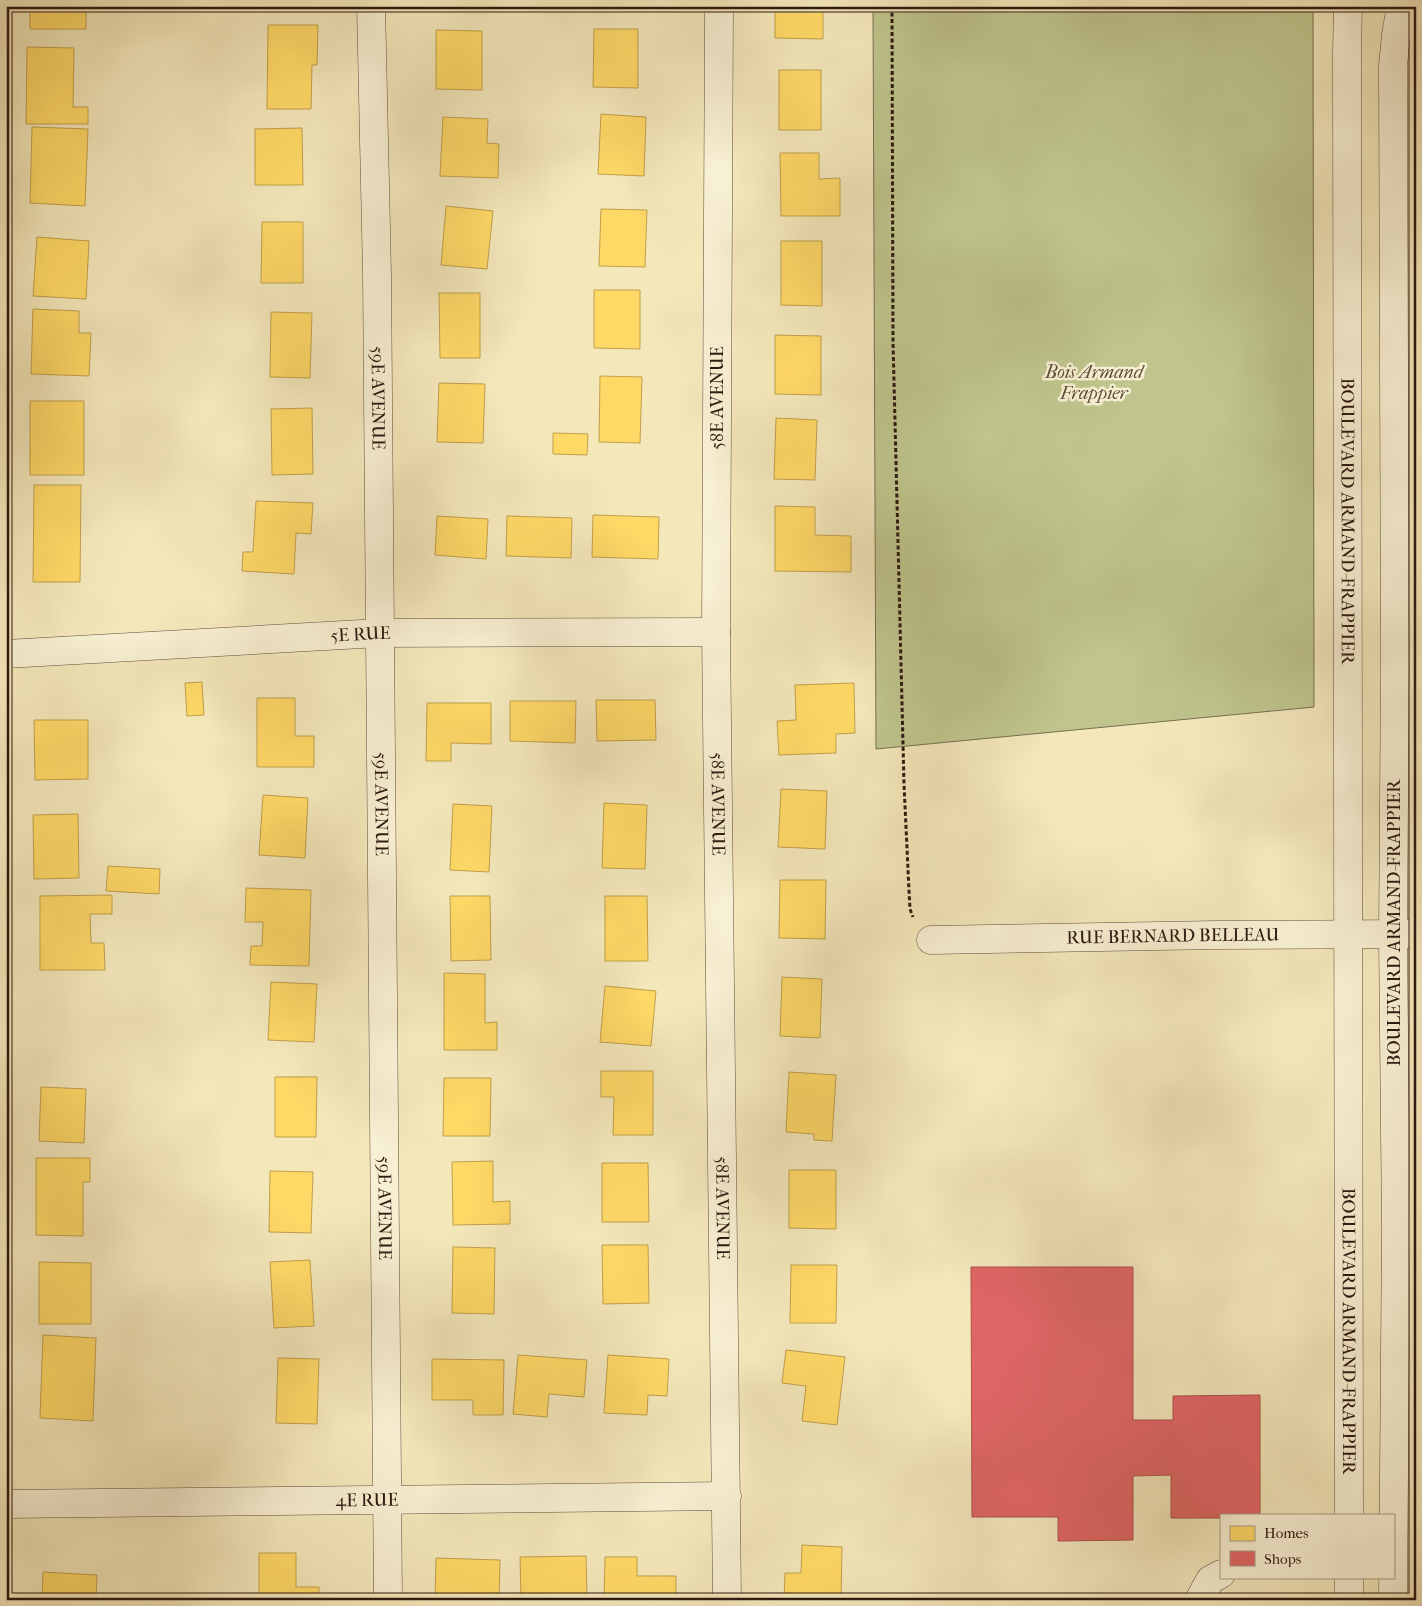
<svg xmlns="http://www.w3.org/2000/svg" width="1422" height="1606" font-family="'IM FELL French Canon',serif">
  <rect width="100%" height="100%" fill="#f4e8bb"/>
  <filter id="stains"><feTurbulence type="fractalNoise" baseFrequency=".004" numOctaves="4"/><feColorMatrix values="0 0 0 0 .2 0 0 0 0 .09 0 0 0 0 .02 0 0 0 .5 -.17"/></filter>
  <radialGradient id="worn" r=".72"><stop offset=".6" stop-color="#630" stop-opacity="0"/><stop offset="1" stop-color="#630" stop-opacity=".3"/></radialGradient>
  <path fill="#bfc58d" stroke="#766f4f" d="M873,6H1313L1314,707L876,749Z"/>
  <path fill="#ffd966" stroke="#c09f4c" d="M30,6H86V29H30Z
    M775,6H823V39L775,38Z
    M268,25H318L317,65H312L311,109H267Z
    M594,29H638V88L593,87Z
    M436,30L482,31V90L436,89Z
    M27,47L74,48L73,107H88V124H26Z
    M779,70H821V130H779Z
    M601,114L646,117L644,176L598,174Z
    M443,117L488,119L487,143L499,144L498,178L440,176Z
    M32,127L88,129L85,206L30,203Z
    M302,128L303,185H255V129Z
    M780,153H819V179L840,178V216H781Z
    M446,206L493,211L487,269L441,265Z
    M601,209L647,210L645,267L599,266Z
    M262,222H303V283H261Z
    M37,237L89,241L86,299L33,296Z
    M781,241H822V306L781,305Z
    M594,290H640V349L594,348Z
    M439,293H480V358H440Z
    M33,309L79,311V333H91L89,376L31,374Z
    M271,312L312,313L310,378L270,377Z
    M775,335L821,336V395L775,394Z
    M600,376L642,377L640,443L599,442Z
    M439,383L485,384L483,443L437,442Z
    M30,401H84V475H30Z
    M312,408L313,474L272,475L271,409Z
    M776,418L817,420L815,480L774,479Z
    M553,433L588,434L587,455L553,454Z
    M34,485H81L80,582H33Z
    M256,501L313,503L311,534L296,533L294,574L242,571L243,552H253Z
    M775,506L815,507V535L851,536V572L775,571Z
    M593,515L659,517L658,559L592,557Z
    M437,516L488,519L486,559L435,555Z
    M507,516L572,518L571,558L506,556Z
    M202,682L204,715L187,716L185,683Z
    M854,683L855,733L836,734V753L779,755L777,721L796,720L795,685Z
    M257,698H295V736H314V767H257Z
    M596,700H655L656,740L597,741Z
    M510,701H576L575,743L510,741Z
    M427,703H491V744L451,743V761H426Z
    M34,720H88V779L35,780Z
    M781,789L827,791L825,849L778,847Z
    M263,795L308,798L305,858L259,855Z
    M604,803L647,805L645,869L602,868Z
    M453,804L492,806L489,872L450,870Z
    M78,814L79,878L34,879L33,815Z
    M108,866L160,869L159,894L106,891Z
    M780,880H826L825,939L779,938Z
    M246,888L311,890L309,966L250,965L251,946H262L263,922H245Z
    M112,895V914H90L91,943H104L105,970H40V896Z
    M450,896H490L491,960L451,961Z
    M605,896H647L648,961H605Z
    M444,973L485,974V1023L497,1022V1050H444Z
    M782,977L822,979L820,1038L780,1036Z
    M271,982L317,984L314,1042L268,1040Z
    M605,986L656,991L651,1046L600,1042Z
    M601,1071H653V1135H613L614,1097H601Z
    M789,1072L836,1075L832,1141L814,1140V1134L786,1132Z
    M275,1077H317L316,1137H275Z
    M444,1078H491L490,1136H443Z
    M41,1087L86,1089L84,1143L39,1141Z
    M36,1158H90V1182H83V1236L36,1235Z
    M493,1161V1202L510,1201V1224L453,1225L452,1162Z
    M602,1163H648L649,1222H602Z
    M789,1170H836V1229L789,1228Z
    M270,1171L313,1172L311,1233L269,1232Z
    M602,1245H648L649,1303L603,1304Z
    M453,1247L495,1248L494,1314L452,1313Z
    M310,1260L314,1326L274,1328L270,1262Z
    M39,1262L91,1263V1324H39Z
    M791,1265H837L836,1323H790Z
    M43,1335L96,1338L93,1421L40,1418Z
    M786,1350L845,1357L837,1425L802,1421L806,1386L782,1383Z
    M518,1355L587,1360L584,1397L549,1394L547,1417L513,1414Z
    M608,1355L669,1359L667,1396L648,1395L647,1415L604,1413Z
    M278,1358L319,1359L317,1424L276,1423Z
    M432,1359L504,1360L503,1415H473V1400H432Z
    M802,1545L842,1547L841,1600H784L785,1573H801Z
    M259,1553H296V1587H319V1600H259Z
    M586,1556L587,1598L521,1599L520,1557Z
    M605,1557H637V1576H676V1600H604Z
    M436,1558L500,1560L499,1599L463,1598V1600H435Z
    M43,1572L97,1575L96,1600H42Z"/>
  <path fill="#e06666" stroke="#ab4f4c" d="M971,1267H1133V1420H1173V1396L1260,1395V1515H1221V1518H1171V1475L1133,1476V1540L1058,1541V1517H972Z"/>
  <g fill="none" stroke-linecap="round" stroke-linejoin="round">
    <defs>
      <g id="minor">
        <path id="s1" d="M371,6L377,273L388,1600"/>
        <path id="s2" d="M719,6L716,632L727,1600"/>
        <path id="s3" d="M1348,6L1347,53L1349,1515"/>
        <path id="s4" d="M6,654L379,633L716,632"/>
        <path id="s5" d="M931,940L1216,935L1416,934"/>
        <path id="s6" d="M6,1504L727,1496"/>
        <path d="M1199,1600L1210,1580L1221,1574"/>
        <path d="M1349,1600V1577"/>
        <path d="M1393,1600L1396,1228L1393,935L1395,667L1393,66L1396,35L1401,6"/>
      </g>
    </defs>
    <use href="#minor" stroke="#604d3c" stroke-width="29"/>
    <path stroke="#2e1911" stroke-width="3" stroke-dasharray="4 2.5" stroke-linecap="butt" d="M892,6L893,341L904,784L909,891L910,909L913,917"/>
    <use href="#minor" stroke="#f8f0d3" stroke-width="28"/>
  </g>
  <g text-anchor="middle" stroke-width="5" stroke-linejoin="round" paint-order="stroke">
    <g font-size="18" font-style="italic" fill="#5a4d36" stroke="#f8f0d3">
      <text x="1094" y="378">Bois Armand<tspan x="1094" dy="21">Frappier</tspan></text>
    </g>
    <g font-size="18" fill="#2e1911" stroke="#f8f0d3">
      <text dy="6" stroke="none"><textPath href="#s1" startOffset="392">59E AVENUE</textPath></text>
      <text transform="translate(717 398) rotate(-90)" y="6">58E AVENUE</text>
      <text dy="6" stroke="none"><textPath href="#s3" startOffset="515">BOULEVARD ARMAND-FRAPPIER</textPath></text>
      <text dy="6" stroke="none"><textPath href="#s4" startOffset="355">5E RUE</textPath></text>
      <text dy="6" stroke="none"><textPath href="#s1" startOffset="798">59E AVENUE</textPath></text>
      <text dy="6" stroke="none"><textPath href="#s2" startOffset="798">58E AVENUE</textPath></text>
      <text transform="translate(1394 923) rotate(-90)" y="6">BOULEVARD ARMAND-FRAPPIER</text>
      <text dy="6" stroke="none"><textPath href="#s5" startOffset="242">RUE BERNARD BELLEAU</textPath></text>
      <text dy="6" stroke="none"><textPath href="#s1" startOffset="1202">59E AVENUE</textPath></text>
      <text dy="6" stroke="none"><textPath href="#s2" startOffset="1202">58E AVENUE</textPath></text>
      <text dy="6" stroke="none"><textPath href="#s3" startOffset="1325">BOULEVARD ARMAND-FRAPPIER</textPath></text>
      <text dy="6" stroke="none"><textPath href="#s6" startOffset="361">4E RUE</textPath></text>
    </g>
  </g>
  <rect width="1422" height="1606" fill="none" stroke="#f4e8bb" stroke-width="25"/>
  <rect x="8" y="8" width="1407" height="1591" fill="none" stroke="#2e1911" stroke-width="2.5"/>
  <rect x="12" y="12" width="1397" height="1581" fill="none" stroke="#2e1911"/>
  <rect x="1220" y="1514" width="175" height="65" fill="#f8f0d3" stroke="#a79a85"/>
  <rect x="1230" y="1526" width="25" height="15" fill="#ffd966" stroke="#a79a85"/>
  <text x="1264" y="1538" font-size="15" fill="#2e1911">Homes</text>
  <rect x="1230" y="1551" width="25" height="15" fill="#e06666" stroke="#a79a85"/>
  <text x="1264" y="1564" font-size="15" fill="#2e1911">Shops</text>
  <rect width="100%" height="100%" filter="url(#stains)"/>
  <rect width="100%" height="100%" fill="url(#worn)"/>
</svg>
